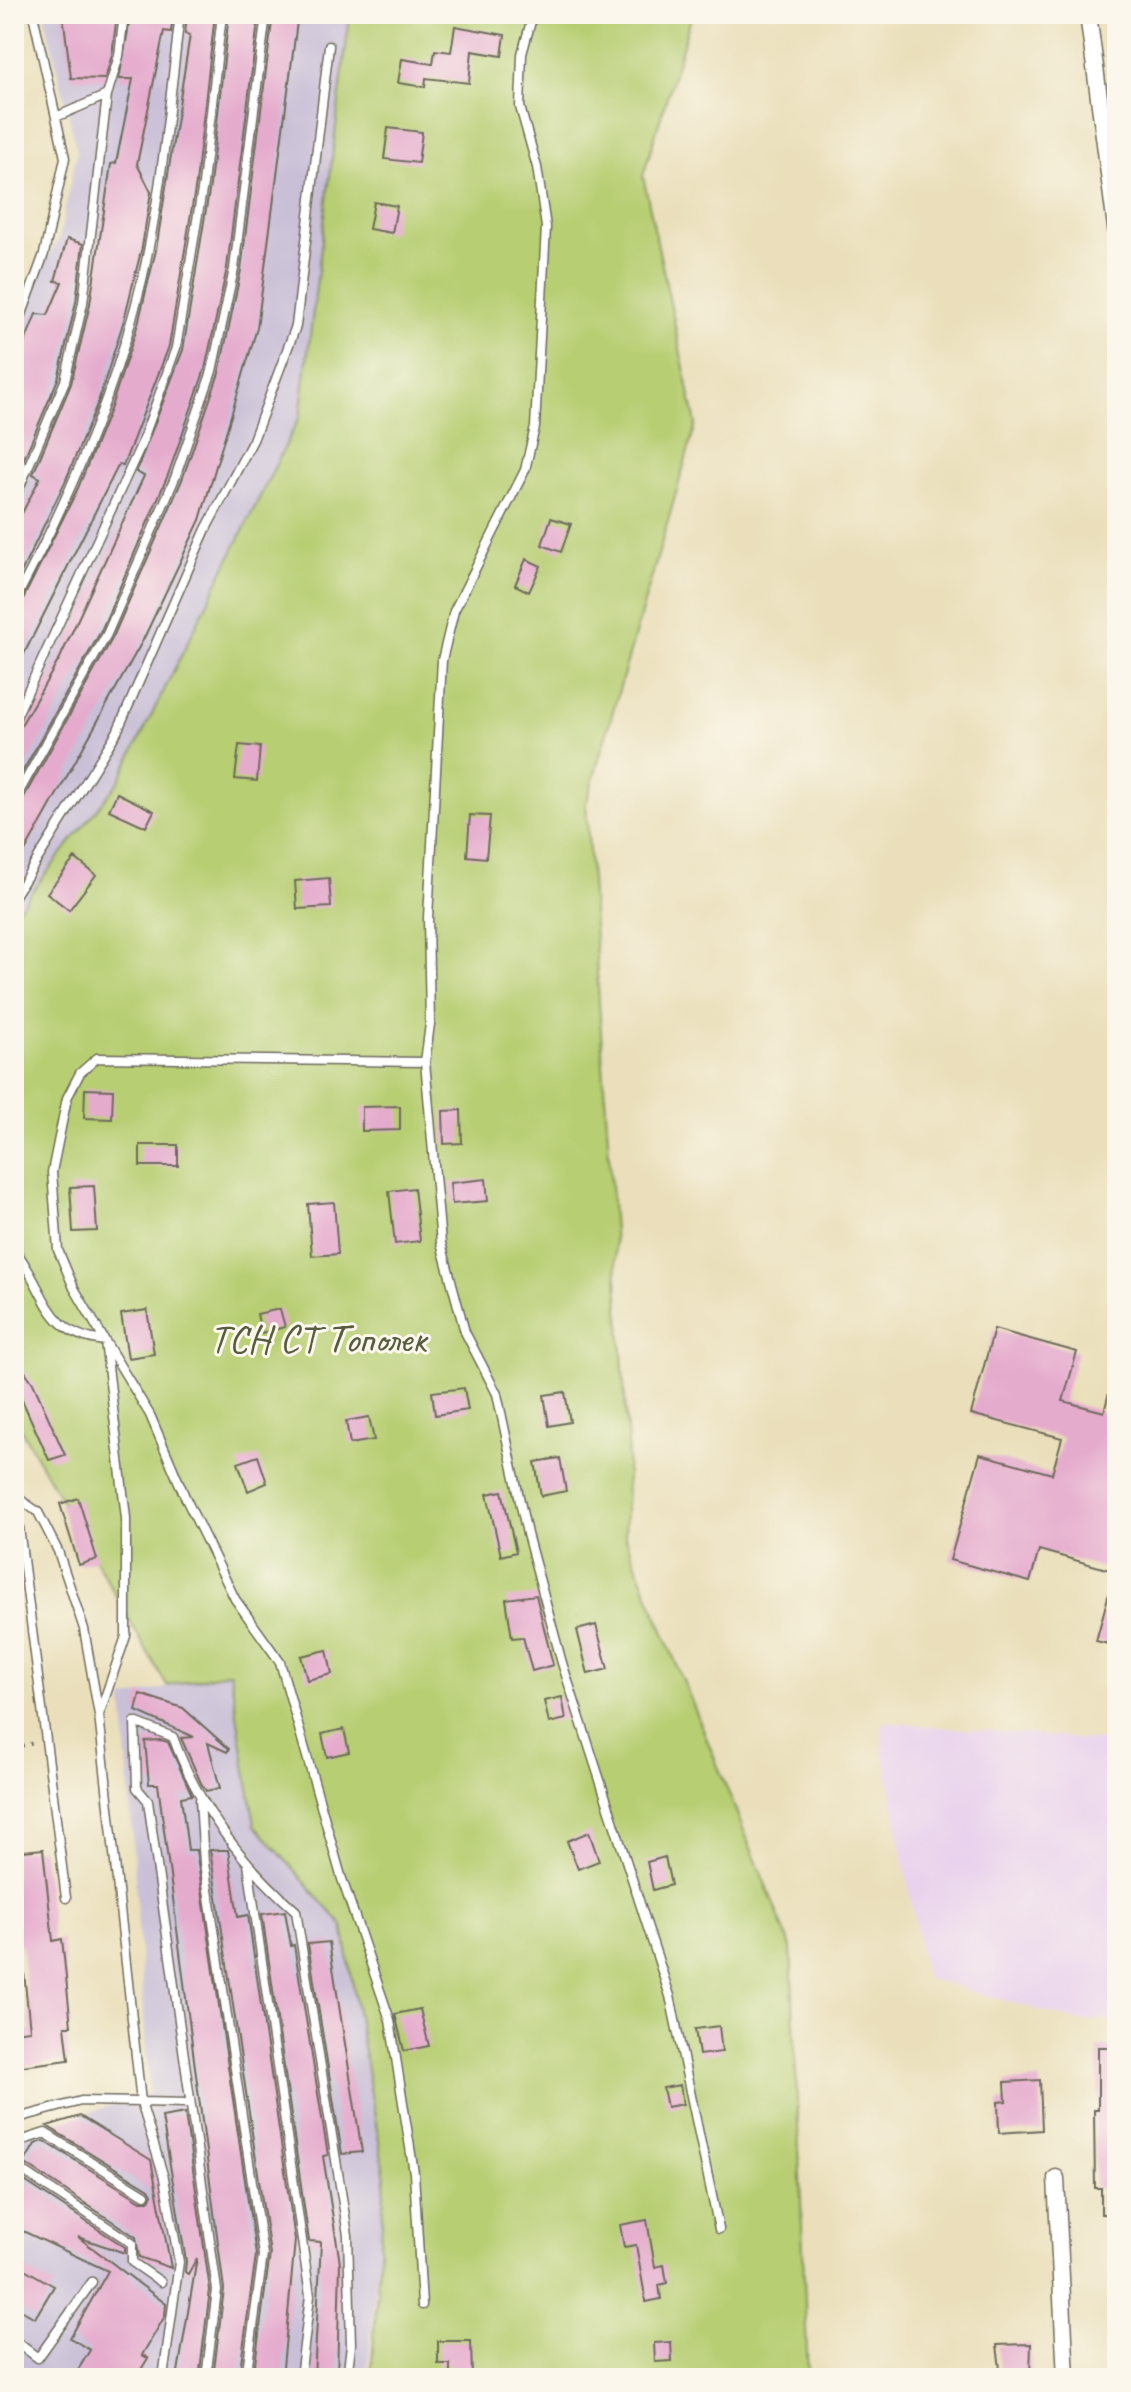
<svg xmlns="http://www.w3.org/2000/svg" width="1131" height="2392" font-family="Caveat,sans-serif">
  <rect width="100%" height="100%" fill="#fbf7ec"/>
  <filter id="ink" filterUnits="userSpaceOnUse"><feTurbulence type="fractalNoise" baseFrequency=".0125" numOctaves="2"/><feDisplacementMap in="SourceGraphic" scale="16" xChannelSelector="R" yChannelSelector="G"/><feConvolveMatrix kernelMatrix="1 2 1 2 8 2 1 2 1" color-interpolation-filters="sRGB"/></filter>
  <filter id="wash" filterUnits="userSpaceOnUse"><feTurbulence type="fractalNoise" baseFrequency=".006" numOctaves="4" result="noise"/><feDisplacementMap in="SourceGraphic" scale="32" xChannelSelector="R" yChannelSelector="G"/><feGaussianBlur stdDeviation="1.8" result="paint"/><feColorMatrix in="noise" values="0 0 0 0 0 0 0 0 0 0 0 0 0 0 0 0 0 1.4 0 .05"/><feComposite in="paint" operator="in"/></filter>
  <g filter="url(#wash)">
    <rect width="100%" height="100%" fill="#eadfba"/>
    <path fill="#e9d2ed" d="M882,1722L1117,1742V2020L1078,2021L925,1978L883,1750Z"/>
    <path fill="#c9bfd7" d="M44,14H350L300,416L119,781L14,914V353L18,304L59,239L77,151Z
      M230,1671L255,1825L343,1926L385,2178L367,2378H14V2137L149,2093L123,1699Z"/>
    <path fill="#b7ce72" stroke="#717c4e" stroke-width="2" d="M350,14H692L643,176L696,424L586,804L628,1445L625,1537L791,1947L808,2378H371L385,2178L343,1926L255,1825L230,1672L167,1686L14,1417V914L119,781L300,416Z"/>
    <g id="blocks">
      <path fill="#e5abcd" d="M63,14H117L112,55L105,79L71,78Z
        M131,14H173L171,32L164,31L137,164L151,192L142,247L124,320L98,402L65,482L14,587V529L40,478L33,474L71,384L90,304L111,164L116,163L133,79H119Z
        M187,14H215L196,183L169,346L123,466L119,464L14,674V609L20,605L78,488L111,407L138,324L156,250L190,35L185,34Z
        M229,14H259L227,268L205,369L168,475L101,631L14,787V737L60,658L144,476L136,472L183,350L210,185Z
        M273,14H298L257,328L200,520L143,640L14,871V808L20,804L113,637L182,480L219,373L241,270Z
        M455,26L505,35L502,56L472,51L469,83L426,78L425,87L398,83L402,59L433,64L435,50L451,52Z
        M388,128L422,132L418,163L384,159Z
        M374,202L397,206L392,233L369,229Z
        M67,239L83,244L76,302L58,379L20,468L14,465V370L36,314L48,315L62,282L55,281Z
        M551,518L571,524L561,552L542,545Z
        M526,559L541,566L529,592L515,585Z
        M239,745L260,747L257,781L235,779Z
        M117,793L154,811L146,827L109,810Z
        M470,815L490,816L486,858L467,856Z
        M75,858L96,875L69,910L47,893Z
        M329,878L331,907L297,909L295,881Z
        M85,1089L113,1090L112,1119L84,1118Z
        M400,1106V1130L362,1131V1107Z
        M461,1110L462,1143L444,1144L443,1111Z
        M140,1145H178V1166H140Z
        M486,1179L488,1201L452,1204L450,1183Z
        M94,1186L97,1231L73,1232L70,1187Z
        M414,1188L420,1241L395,1244L389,1191Z
        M334,1202L338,1254L312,1256L308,1204Z
        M280,1309L285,1327L261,1333L257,1314Z
        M147,1310L154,1354L128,1358L121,1314Z
        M994,1329L1077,1352L1063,1401L1104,1412L1112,1381L1117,1382V1572L1039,1550L1030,1582L950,1560L980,1454L1052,1474L1062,1438L971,1414Z
        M14,1356L33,1383L65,1455L49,1460L14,1382Z
        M464,1388L468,1410L435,1415L432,1392Z
        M565,1392L570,1422L549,1426L544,1395Z
        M369,1417L374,1440L350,1444L346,1421Z
        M258,1456L267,1483L248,1491L238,1463Z
        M560,1458L566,1491L541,1496L535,1462Z
        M502,1491L516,1552L501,1556L487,1494Z
        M78,1498L97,1559L79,1565L60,1504Z
        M1112,1582L1117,1583V1646L1096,1641Z
        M536,1595L553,1665L532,1671L523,1637L512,1638L506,1599Z
        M596,1625L608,1669L588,1674L577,1630Z
        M327,1650L332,1674L307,1680L301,1656Z
        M140,1694L183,1708L229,1749L227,1752L208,1743L220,1788L206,1791L201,1783L181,1738L194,1737L136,1711Z
        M562,1697L566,1719L549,1723L544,1701Z
        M344,1729L349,1752L327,1757L322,1734Z
        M161,1740L168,1742L192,1795L181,1797L188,1850H196L256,2255L239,2378H213L224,2289L158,1784H149L145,1741Z
        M589,1832L599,1861L578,1869L567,1841Z
        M43,1849L53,1941L62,1939L71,2026H65L69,2060L14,2067V2032L30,2030L21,1944L14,1945V1852Z
        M210,1850H228L238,1917L248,1915L295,2240L282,2378H253L270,2254Z
        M665,1857L671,1885L653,1890L647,1862Z
        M285,1911L291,1946L294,1945L328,2155L323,2156L340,2263L337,2378H314L321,2242L309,2241L262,1914Z
        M329,1942L362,2152L342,2154L308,1944Z
        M420,2009L429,2046L404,2051L395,2014Z
        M719,2026L722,2052L699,2055L695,2029Z
        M1098,2047H1117V2214H1101V2188H1095L1094,2110H1098Z
        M1040,2080L1042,2130L999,2133L998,2102L1006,2101L1005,2082Z
        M680,2085L683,2104L667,2107L663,2088Z
        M185,2113L210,2290L199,2378H177L197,2258L188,2274L185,2272L186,2261L162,2117Z
        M80,2116L151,2160L171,2268L139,2257L136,2237L24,2163L35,2144L44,2141L141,2201H149L152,2194L149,2189L47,2126Z
        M17,2176L125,2247V2253L78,2237L166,2304L165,2316L142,2355L148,2358L136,2378H73L90,2350L70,2338L108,2271L14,2227Z
        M647,2220L655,2267L664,2265L667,2283L659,2285L661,2299L646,2302L636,2245L624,2247L620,2225Z
        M14,2263L54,2286L35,2318L14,2306Z
        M438,2341H471L472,2378H450V2364H438Z
        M671,2342L672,2361L655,2362L654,2343Z
        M1031,2344L1030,2377H1001L997,2345Z"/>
    </g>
  </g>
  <g filter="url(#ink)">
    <use href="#blocks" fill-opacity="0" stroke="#6e6a5d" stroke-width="2"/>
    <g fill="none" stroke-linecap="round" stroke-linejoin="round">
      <defs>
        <path id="lane" d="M56,117L107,95
          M14,336L44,254L65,158L33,14
          M14,500L65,381L83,303L107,95L119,56L124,14
          M14,602C69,500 115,393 142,280C161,197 170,99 180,14
          M14,721L141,445L176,348L203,184L222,14
          M14,801L107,634L175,478L212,371L234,269L266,14
          M14,897L117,732L206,529L253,440L296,326L329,46
          M425,1062L441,1243L465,1332L497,1394L527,1534L562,1663L670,1996L719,2229
          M14,1249C47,1290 44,1335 105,1341L150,1415L186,1499L235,1599L280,1662L341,1876L390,2020L414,2173L422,2305
          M14,1490L15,1496L38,1512L58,1551L84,1629L99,1715L141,2102L81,2101L14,2119
          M15,1496L66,1898
          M99,1715L126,1636V1518L105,1341L74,1288L58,1250L52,1172L67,1098L80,1073L97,1058L425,1062L430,1024L428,918L442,660L454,611L525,470L535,427L546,227L537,167L520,107L522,54L533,14
          M200,1800L204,1863L263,2255L246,2378
          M248,1864L310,2296L300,2378
          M14,2143L15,2166L132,2243V2262L161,2282
          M14,2143L45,2133L145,2195
          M14,2340L38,2358L92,2282
          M163,2378L179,2262L164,2178L141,2102L188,2103
          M206,2378L217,2290L148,1801L137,1788L135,1722L173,1737C198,1806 241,1863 296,1911L348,2235L351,2345L347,2378"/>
        <path id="street" d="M1088,14L1117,235
          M1056,2178L1066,2378"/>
      </defs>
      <use href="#lane" stroke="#6e6a5d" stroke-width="11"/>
      <use href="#street" stroke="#6e6a5d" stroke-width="19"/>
      <path stroke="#6e6a5d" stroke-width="4" stroke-dasharray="2 6" stroke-linecap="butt" d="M14,1747L35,1743"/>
      <use href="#lane" stroke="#fff" stroke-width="8"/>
      <use href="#street" stroke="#fff" stroke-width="16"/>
    </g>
  </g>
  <g text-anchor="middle" stroke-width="6" stroke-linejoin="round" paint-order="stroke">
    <g font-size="40" fill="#555c40" stroke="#fbf7ec">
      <text x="318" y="1352">ТСН СТ Тополек</text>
    </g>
  </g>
  <rect width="1131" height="2392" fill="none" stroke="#fbf7ec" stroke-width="48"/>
</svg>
